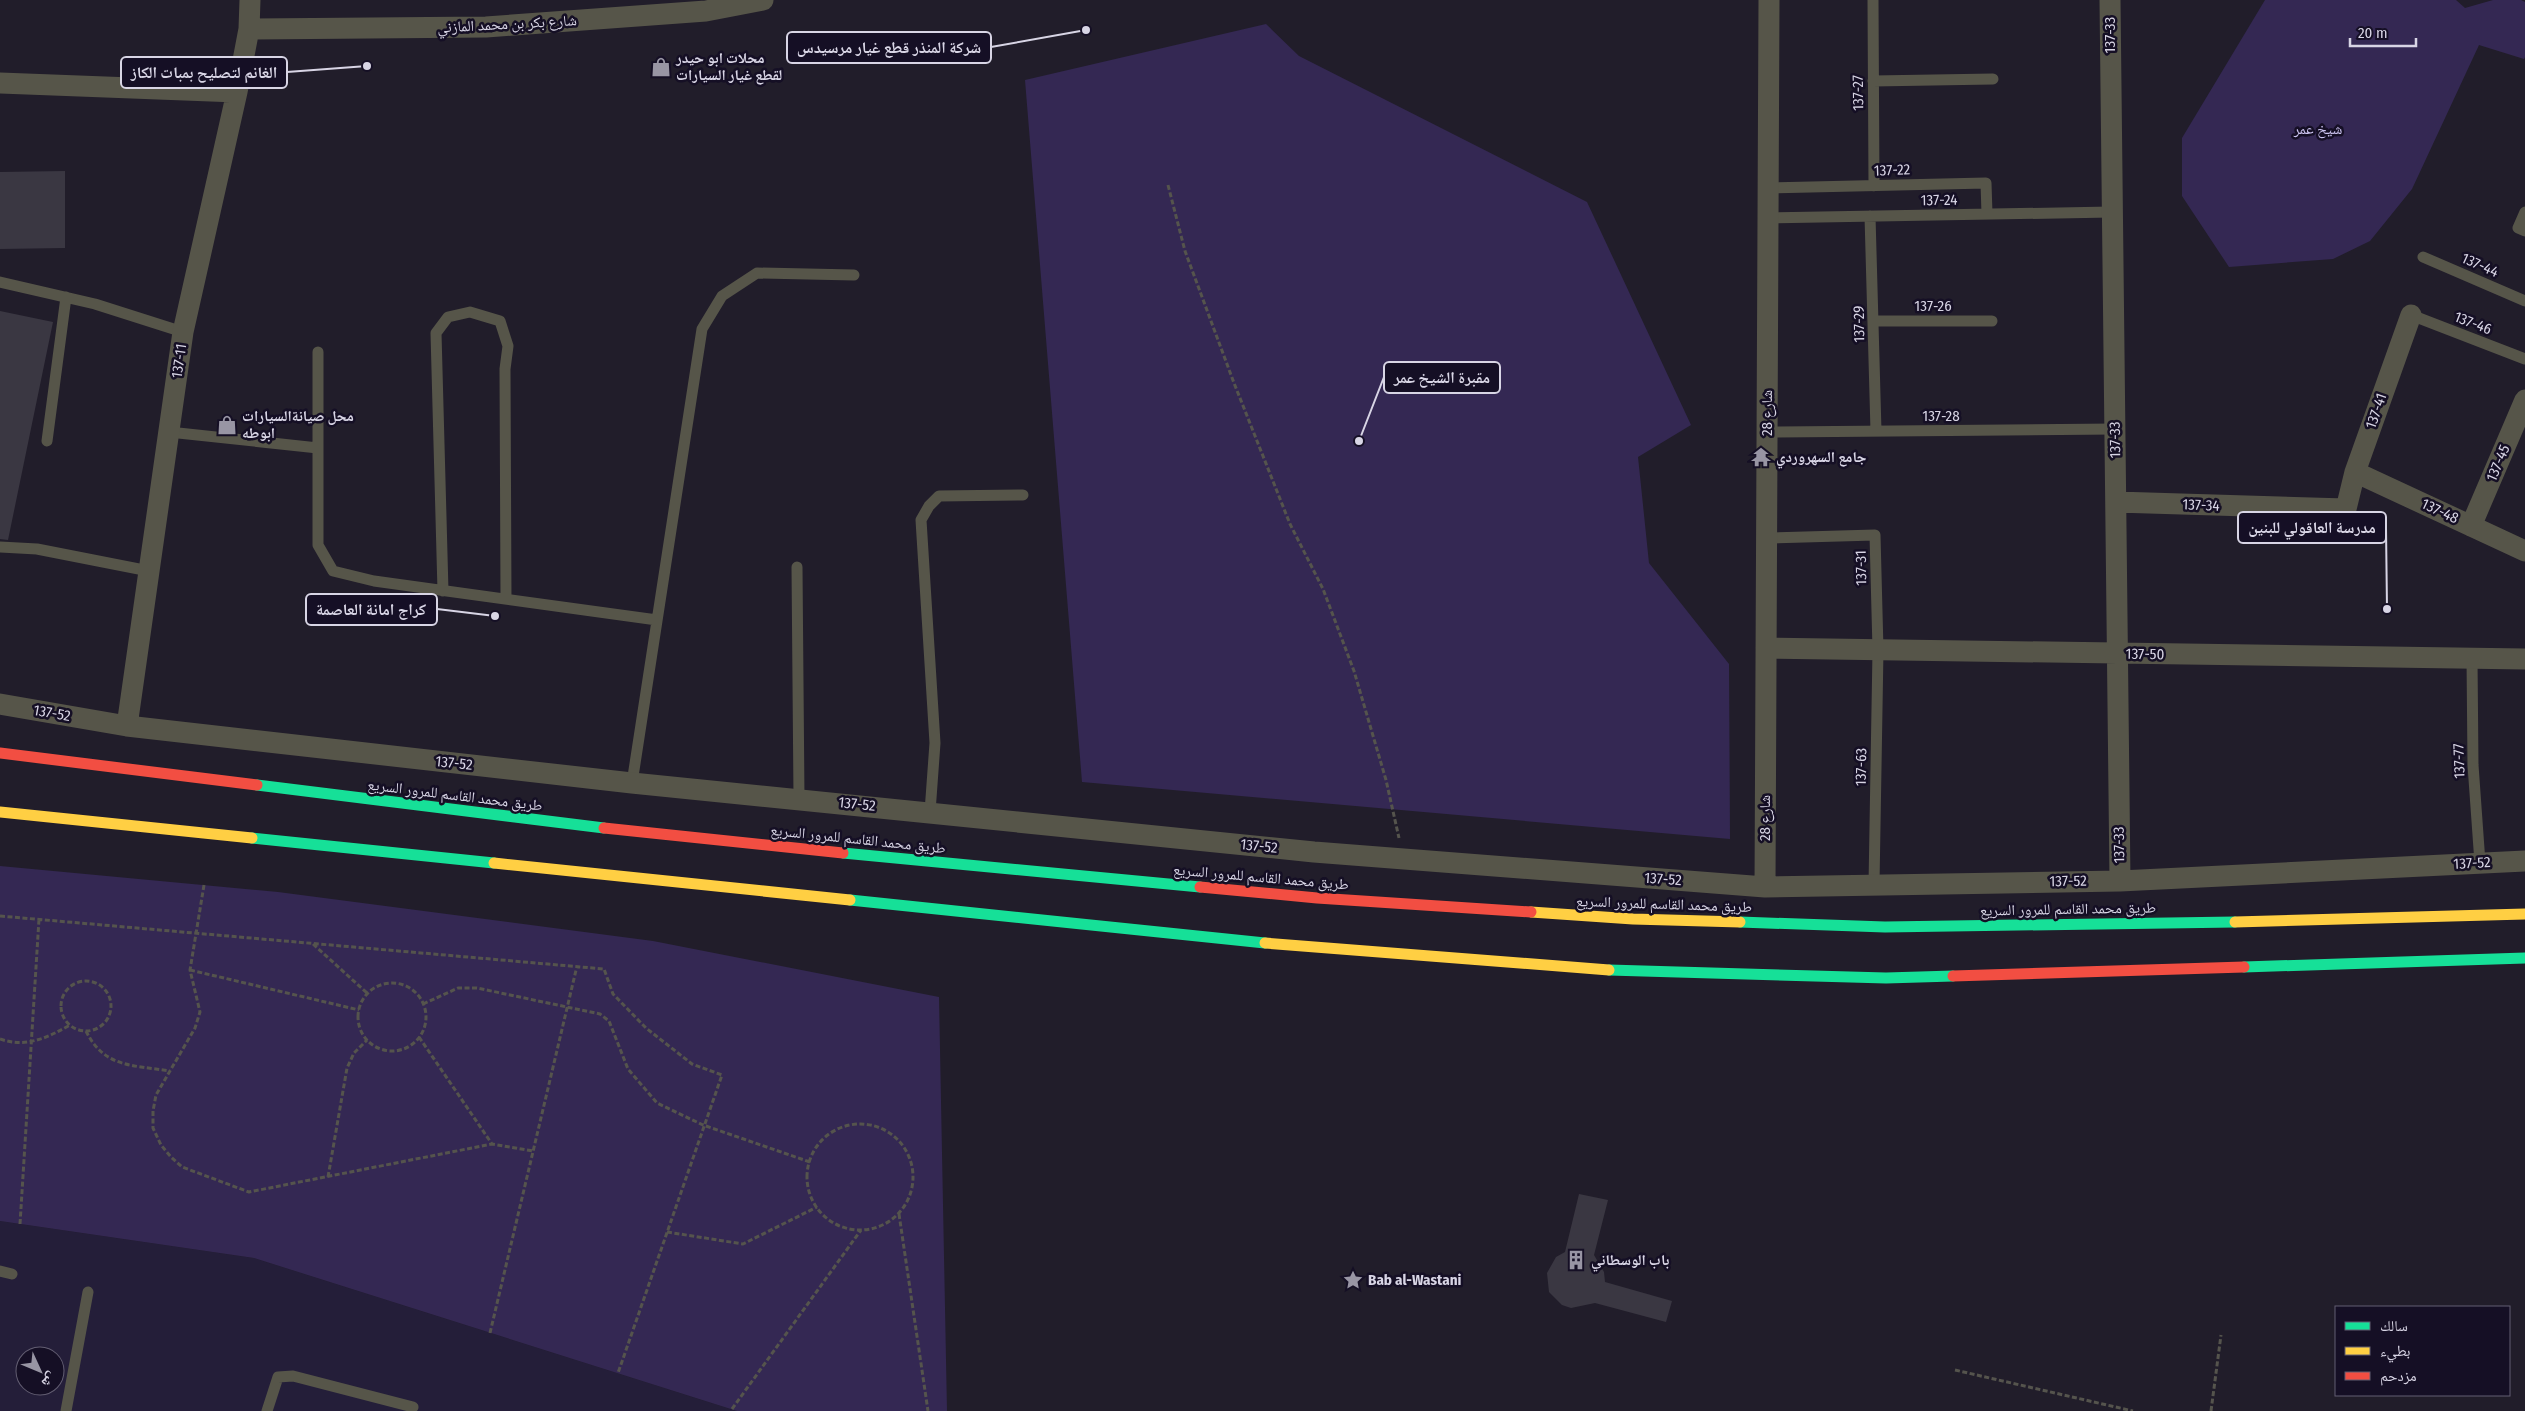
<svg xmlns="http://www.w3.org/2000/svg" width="2525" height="1411" font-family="'Fira Sans Condensed','Noto Naskh Arabic',sans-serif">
  <rect width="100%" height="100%" fill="#211d2a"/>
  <path fill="#241e39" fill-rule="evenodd" d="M0,1221L254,1258L737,1411H0ZM25,1356H55V1386H25Z"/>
  <path fill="#342853" d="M2265,0H2456L2465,8L2493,0H2521L2525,2V57L2524,59L2479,45L2412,189L2370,241L2333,259L2229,267L2182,196V138Z
    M1266,24L1299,56L1587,202L1691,425L1638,457L1649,563L1729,664L1730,839L1082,782L1025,80Z
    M0,866L278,892L653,941L939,997L947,1411H737L254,1258L0,1221Z"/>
  <path fill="#3a3742" d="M65,171V248L0,249V172Z
    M0,311L53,322L8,540L0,539Z
    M1579,1194L1608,1200L1594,1255L1604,1272L1605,1282L1672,1301L1666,1322L1595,1303L1571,1308L1562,1305L1549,1292L1547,1273L1556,1257L1565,1252Z"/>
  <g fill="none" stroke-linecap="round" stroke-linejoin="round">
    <path stroke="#55544d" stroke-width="3" stroke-dasharray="5 2.5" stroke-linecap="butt" d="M1168,185L1185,251L1234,383L1290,524L1323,589L1354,671L1386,780L1399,838
      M204,885L190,970L200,1012L195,1028L156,1095L153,1111V1128L161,1145L171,1157L182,1167L249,1192L492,1144
      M0,916L604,969L613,994L646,1028L692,1064L722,1075L618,1373
      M313,944L367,993
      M190,970L359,1010
      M61 1006a25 25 0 1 1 50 0a25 25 0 1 1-50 0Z
      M358 1017a34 34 0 1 1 68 0a34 34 0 1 1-68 0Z
      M423,1004L458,988H477L600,1014L609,1021L628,1069L657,1103L703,1125L810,1162
      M86,1031C104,1068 133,1065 170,1071
      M419,1037L492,1144L533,1151
      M0,1039C26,1048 47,1038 70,1025
      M807 1177a53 53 0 1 1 106 0a53 53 0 1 1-106 0Z
      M328,1177L347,1068L354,1053L367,1040
      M899,1214L928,1411
      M20,1224L39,919
      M667,1232L743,1244L817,1207
      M490,1333L577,966
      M1955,1370L2133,1411
      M732,1409L861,1230
      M2211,1411L2221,1335"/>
    <path stroke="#565549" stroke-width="11" d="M1873,0L1874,186
      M1873,81L1993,79
      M1768,188L1986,183L1987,214
      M2525,212L2518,228L2525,231
      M1870,216L1876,431
      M1768,218L2111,212
      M2423,257L2525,301
      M0,282L95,304L183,332
      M2411,315L2525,359
      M1874,321H1992
      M318,352V545L333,571L374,581L657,620
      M169,432L318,448
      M1767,432L2115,429
      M47,441L66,297
      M1767,538L1875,535L1878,650L1874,885
      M0,547L37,549L149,571
      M797,567L799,798
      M443,591L436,333L448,317L470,312L500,321L508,346L505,369L506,599
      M2472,658L2473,765L2480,863
      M632,783L702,329L722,296L757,273L854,275
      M930,812L935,743L921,520L929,506L939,496L1023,495
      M0,1271L12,1274
      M66,1411L88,1292
      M267,1411L278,1377L293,1376L413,1407"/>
    <path stroke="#565549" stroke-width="21" d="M2110,0L2120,881
      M249,29L486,27L706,11L763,0
      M0,83L237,92
      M2355,472L2525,551
      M2116,502L2346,509L2355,472L2411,315
      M2471,526L2525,400
      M1766,648L2525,659
      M0,704L127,726L632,783L1314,852L1765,887L2120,881L2525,861
      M127,726L183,332L237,92L249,29L250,0
      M1765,887L1769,0"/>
    <path stroke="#16e098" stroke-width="11" d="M257,785L604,828
      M252,838L494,863
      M843,853L1200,887
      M850,900L1265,943
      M1740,922L1885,927L2235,922
      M2244,967L2525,958
      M1609,970L1886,978L1953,976"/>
    <path stroke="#ffcf43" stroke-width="11" d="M0,812L252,838
      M494,863L850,900
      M1531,912L1633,919L1740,922
      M2235,922L2525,914
      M1265,943L1609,970"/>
    <path stroke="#f24e42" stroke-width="11" d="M0,753L257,785
      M604,828L843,853
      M1200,887L1317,898L1531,912
      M1953,976L2244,967"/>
  </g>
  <defs>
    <symbol id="shop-bare" viewBox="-9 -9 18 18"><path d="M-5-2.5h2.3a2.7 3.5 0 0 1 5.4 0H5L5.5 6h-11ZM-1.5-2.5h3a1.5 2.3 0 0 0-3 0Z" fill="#9895a4" stroke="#150f25" stroke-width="2.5" paint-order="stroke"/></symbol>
    <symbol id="temple-bare" viewBox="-9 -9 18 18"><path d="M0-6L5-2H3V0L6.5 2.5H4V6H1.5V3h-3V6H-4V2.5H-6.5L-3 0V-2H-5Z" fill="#9895a4" stroke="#150f25" stroke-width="2.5" paint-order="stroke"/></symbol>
    <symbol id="building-bare" viewBox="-9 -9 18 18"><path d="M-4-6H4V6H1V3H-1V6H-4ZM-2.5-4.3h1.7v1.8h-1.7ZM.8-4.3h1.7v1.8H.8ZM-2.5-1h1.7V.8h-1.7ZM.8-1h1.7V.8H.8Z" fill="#9895a4" stroke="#150f25" stroke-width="2.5" paint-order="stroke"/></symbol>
    <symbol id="sight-bare" viewBox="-9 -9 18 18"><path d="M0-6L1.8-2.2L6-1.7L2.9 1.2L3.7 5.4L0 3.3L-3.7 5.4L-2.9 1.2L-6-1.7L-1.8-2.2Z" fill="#9895a4" stroke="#150f25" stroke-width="2.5" paint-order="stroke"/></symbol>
  </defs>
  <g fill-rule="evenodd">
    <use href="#shop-bare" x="647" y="53" width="28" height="28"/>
    <use href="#shop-bare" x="213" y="411" width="28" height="28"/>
    <use href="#temple-bare" x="1747" y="443" width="28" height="28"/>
    <use href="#building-bare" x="1562" y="1246" width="28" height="28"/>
    <use href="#sight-bare" x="1339" y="1266" width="28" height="28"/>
  </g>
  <g text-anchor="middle" stroke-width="5" stroke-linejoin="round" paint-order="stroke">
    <g font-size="15" fill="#d8d5e5" stroke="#150f25">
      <text transform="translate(507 24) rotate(-3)" y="5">شارع بكر بن محمد المازني</text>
      <text transform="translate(2110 35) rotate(-90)" y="5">137-33</text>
      <text transform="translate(1858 93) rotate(-91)" y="5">137-27</text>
      <text transform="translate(1892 170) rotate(-2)" y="5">137-22</text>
      <text transform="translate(1939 200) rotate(-1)" y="5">137-24</text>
      <text transform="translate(2480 265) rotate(24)" y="5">137-44</text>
      <text x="1933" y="311">137-26</text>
      <text transform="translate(2473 323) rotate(21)" y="5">137-46</text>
      <text transform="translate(1859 324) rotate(-91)" y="5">137-29</text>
      <text transform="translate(179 361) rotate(-82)" y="5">137-11</text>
      <text transform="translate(2376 411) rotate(-71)" y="5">137-41</text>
      <text transform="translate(1767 413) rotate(-90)" y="5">شارع 28</text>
      <text x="1941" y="421">137-28</text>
      <text transform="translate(2115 440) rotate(-91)" y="5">137-33</text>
      <text transform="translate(2498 463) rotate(-67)" y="5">137-45</text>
      <text transform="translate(2201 505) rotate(2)" y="5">137-34</text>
      <text transform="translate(2440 511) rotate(25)" y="5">137-48</text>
      <text transform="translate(1861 568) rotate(-91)" y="5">137-31</text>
      <text transform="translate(2145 654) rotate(1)" y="5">137-50</text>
      <text transform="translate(52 713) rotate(10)" y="5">137-52</text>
      <text transform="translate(2459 761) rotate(-92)" y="5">137-77</text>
      <text transform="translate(454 763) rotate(6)" y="5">137-52</text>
      <text transform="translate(1861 767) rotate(-89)" y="5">137-63</text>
      <text transform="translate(455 795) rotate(7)" y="5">طريق محمد القاسم للمرور السريع</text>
      <text transform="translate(857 804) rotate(6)" y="5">137-52</text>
      <text transform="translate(1765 818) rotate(-90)" y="5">شارع 28</text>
      <text transform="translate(858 839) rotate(6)" y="5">طريق محمد القاسم للمرور السريع</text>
      <text transform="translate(2119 845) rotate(-91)" y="5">137-33</text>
      <text transform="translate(1259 846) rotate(6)" y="5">137-52</text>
      <text transform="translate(2472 863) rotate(-3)" y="5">137-52</text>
      <text transform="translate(1261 877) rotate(5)" y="5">طريق محمد القاسم للمرور السريع</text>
      <text transform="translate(1663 879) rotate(4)" y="5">137-52</text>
      <text transform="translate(2068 881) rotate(-1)" y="5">137-52</text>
      <text transform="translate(1664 904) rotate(2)" y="5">طريق محمد القاسم للمرور السريع</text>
      <text transform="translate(2068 909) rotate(-1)" y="5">طريق محمد القاسم للمرور السريع</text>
    </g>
    <g font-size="15" font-weight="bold" fill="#d8d5e5" stroke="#150f25" text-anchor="start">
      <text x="676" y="63">محلات ابو حيدر<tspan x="676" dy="17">لقطع غيار السيارات</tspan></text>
      <text x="242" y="421">محل صيانةالسيارات<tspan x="242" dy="17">ابوطه</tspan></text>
      <text x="1776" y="462">جامع السهروردي</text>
      <text x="1591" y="1265">باب الوسطاني</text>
      <text x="1368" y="1285">Bab al-Wastani</text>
    </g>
    <g font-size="15" fill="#ccc4f0" stroke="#150f25">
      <text x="2318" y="134">شيخ عمر</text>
    </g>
  </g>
  <path fill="none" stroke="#d8d5e5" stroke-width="2" d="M1086 30L991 47M367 66L287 72M1359 441L1384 377M2387 609L2386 528M495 616L437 609"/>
  <g fill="#d8d5e5" stroke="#150f25" stroke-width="2">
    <circle cx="1086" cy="30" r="5"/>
    <circle cx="367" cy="66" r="5"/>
    <circle cx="1359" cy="441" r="5"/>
    <circle cx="2387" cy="609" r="5"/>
    <circle cx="495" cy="616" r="5"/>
  </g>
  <g fill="#150f25" stroke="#d8d5e5" stroke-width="2">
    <rect x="787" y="32" width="204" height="31" rx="5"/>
    <rect x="121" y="57" width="166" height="31" rx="5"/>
    <rect x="1384" y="362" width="116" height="31" rx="5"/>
    <rect x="2238" y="512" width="148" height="31" rx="5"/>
    <rect x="306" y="594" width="131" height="31" rx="5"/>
  </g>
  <g font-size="16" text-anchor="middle" font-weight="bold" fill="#d8d5e5">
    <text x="889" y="53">شركة المنذر قطع غيار مرسيدس</text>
    <text x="204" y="78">الغانم لتصليح بمبات الكاز</text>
    <text x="1442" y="383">مقبرة الشيخ عمر</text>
    <text x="2312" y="533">مدرسة العاقولي للبنين</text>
    <text x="371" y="615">كراج امانة العاصمة</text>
  </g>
  <rect x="2335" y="1306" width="175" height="90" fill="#150f25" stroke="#635e72"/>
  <rect x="2345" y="1322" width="25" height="8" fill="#16e098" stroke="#635e72"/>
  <text x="2380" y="1331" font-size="15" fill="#d8d5e5">سالك</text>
  <rect x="2345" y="1347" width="25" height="8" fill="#ffcf43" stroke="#635e72"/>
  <text x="2380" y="1356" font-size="15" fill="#d8d5e5">بطيء</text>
  <rect x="2345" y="1372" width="25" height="8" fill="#f24e42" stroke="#635e72"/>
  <text x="2380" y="1381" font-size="15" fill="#d8d5e5">مزدحم</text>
  <g transform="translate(40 1371) rotate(134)"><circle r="24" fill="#150f25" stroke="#635e72"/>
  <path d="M0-4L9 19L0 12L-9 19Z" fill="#9895a4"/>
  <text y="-8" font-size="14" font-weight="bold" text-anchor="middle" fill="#d8d5e5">ش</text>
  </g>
  <path d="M2350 38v8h66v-8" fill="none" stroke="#d8d5e5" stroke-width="2.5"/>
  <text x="2358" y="38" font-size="15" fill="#d8d5e5" stroke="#150f25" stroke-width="4" paint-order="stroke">20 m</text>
</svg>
